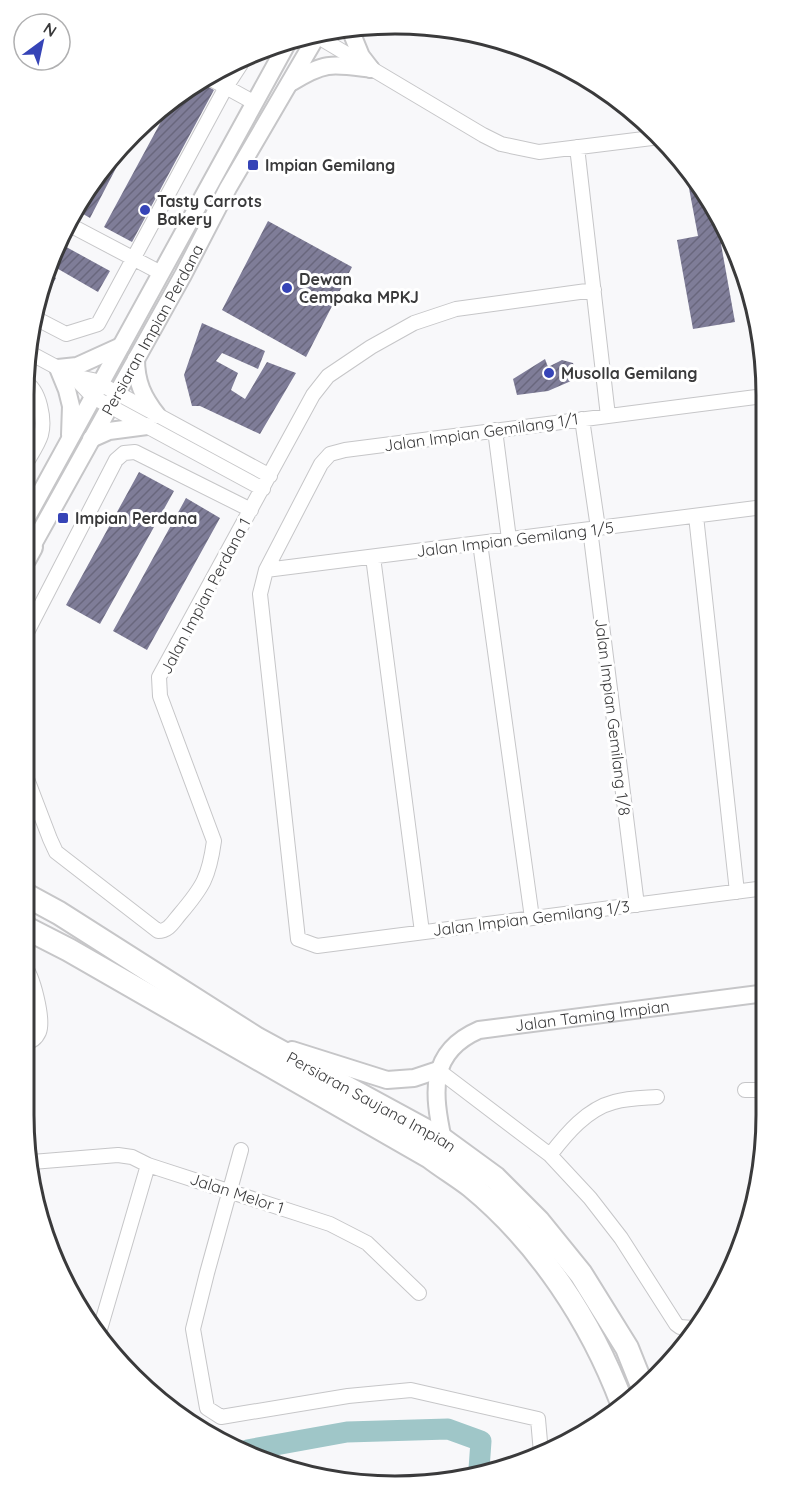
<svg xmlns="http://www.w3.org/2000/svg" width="791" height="1510" font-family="Quicksand,sans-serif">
  <defs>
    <pattern id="building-hatch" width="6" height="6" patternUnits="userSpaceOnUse" patternTransform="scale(1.5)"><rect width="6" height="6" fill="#7f7d98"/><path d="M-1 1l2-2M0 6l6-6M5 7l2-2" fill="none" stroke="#69677d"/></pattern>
  </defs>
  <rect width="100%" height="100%" fill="#f8f8fa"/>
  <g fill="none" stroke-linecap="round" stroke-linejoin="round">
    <path stroke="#9fc6c8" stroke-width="21" d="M247,1450L347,1432L448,1429L481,1441L479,1469"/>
  </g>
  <path fill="url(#building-hatch)" d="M205,85L214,90L132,242L104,227L170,105Z
    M126,149L90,218L78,211L104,177Z
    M697,182L732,242L721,244L735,322L693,329L677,240L698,236L688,183Z
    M268,221L352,267L306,357L222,310Z
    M59,243L110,271L98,292L53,266Z
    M51,275L56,278L45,298H44Z
    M202,323L265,351L258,369L222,353L216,361L238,373L231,390L245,399L267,362L296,373L260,434L200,406H192L184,375Z
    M545,359L548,367L562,360L573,363L578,378L548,391L517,395L513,379Z
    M139,472L174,491L100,624L66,605Z
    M186,498L220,518L147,650L113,631Z"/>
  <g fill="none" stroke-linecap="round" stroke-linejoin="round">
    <defs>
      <path id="minor" d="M320,38L483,135L501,144L539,152L660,137
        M213,80L255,103
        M577,147L608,416
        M68,224L161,273
        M39,320L66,334L98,324L226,87L241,64
        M30,353L73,376L93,380L270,476
        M73,376L93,397L263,489
        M764,396L345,450L330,454L321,464L266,570L260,594L298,939L317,946L765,888
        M582,419L598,528
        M495,430L509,539
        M25,465C30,456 38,445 41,435C45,420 40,390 25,382
        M696,516L737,892
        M590,529L637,905
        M480,543L532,918
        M373,557L422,932
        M266,570L764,507
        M25,636L116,460L124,453L135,452L251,510
        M24,771L50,839L56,852L158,931C169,931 173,922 180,914C203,887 209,877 214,841L160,696L159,677L313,395L328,376L371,347L414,323L456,309L594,290
        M24,1043C31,1042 36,1039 39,1032C44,1020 33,975 24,966
        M438,1070L550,1155L590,1198L621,1238L676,1324L680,1327L693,1328
        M745,1090H766
        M241,1150L207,1273L193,1329L207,1408L221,1417L348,1396L411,1390L538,1419L541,1453
        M550,1155C567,1133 587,1109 614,1102C628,1098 643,1098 657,1097
        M32,1162L118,1155L132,1157L148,1165L330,1224L367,1243L419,1293
        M98,1336L148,1165"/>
      <g id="tertiary">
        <path d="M352,34L361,56L371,69"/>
        <path d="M292,82C326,61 333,64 371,69"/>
        <path d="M136,359C136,382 143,397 157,415"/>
        <path d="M70,435L71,406L67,390L58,368L77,366L121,346"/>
        <path d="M91,439L109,431L147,426"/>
        <path d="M25,521L288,42"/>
        <path id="s1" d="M26,557L183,275L228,188L315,39"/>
        <path d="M292,1050L387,1080L414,1078L438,1070"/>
        <path id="s2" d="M443,1140C433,1093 428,1052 479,1030L766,993"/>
      </g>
      <g id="trunk">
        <path d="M25,558L31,547"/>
        <path id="s3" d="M24,894L59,913L257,1039L443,1140L495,1178L538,1221L581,1274L627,1348L643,1388"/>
        <path d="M24,927L69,950L430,1157C443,1167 458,1176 471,1186C539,1242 591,1321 622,1403"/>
      </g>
    </defs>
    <use href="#minor" stroke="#c6c6c8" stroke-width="16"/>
    <use href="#tertiary" stroke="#c6c6c8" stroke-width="20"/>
    <use href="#trunk" stroke="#c6c6c8" stroke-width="26"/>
    <use href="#minor" stroke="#fff" stroke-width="14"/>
    <use href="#tertiary" stroke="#fff" stroke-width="16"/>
    <use href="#trunk" stroke="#fff" stroke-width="22"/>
  </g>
  <g fill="#3644b7" stroke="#fff" stroke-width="2">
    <rect x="247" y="159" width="12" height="12" rx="3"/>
    <circle cx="145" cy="210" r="6"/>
    <circle cx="287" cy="288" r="6"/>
    <circle cx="549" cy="373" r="6"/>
    <rect x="57" y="512" width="12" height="12" rx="3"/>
  </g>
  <g text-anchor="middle" stroke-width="6" stroke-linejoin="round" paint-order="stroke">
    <g font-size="16" font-weight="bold" fill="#3a3a3b" stroke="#fff" text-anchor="start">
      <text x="265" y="171">Impian Gemilang</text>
      <text x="157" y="207">Tasty Carrots<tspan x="157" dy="18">Bakery</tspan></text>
      <text x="299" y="285">Dewan<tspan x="299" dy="18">Cempaka MPKJ</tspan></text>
      <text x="561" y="379">Musolla Gemilang</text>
      <text x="75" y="524">Impian Perdana</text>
    </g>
    <g font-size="16" fill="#3a3a3b" stroke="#fff">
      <text dy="6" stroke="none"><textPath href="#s1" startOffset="260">Persiaran Impian Perdana</textPath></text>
      <text transform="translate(481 432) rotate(-8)" y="6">Jalan Impian Gemilang 1/1</text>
      <text transform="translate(515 539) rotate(-7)" y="6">Jalan Impian Gemilang 1/5</text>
      <text transform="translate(205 596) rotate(-62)" y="6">Jalan Impian Perdana 1</text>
      <text transform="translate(613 717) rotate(83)" y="6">Jalan Impian Gemilang 1/8</text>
      <text transform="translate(531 918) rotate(-7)" y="6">Jalan Impian Gemilang 1/3</text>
      <text dy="6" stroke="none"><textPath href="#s2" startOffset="243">Jalan Taming Impian</textPath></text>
      <text dy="6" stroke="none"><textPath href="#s3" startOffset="405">Persiaran Saujana Impian</textPath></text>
      <text transform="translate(237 1193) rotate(18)" y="6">Jalan Melor 1</text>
    </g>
  </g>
  <path d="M0 0H791V1510H0ZM395 34H395A361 361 0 0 1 756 395V1115A361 361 0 0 1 395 1476H395A361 361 0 0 1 34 1115V395A361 361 0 0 1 395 34Z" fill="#fff" fill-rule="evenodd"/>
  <path fill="none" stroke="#3a3a3b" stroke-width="3" d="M395 34H395A361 361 0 0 1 756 395V1115A361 361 0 0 1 395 1476H395A361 361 0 0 1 34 1115V395A361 361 0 0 1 395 34Z"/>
  <g transform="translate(42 42) rotate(33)"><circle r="28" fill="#ffffff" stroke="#b0b0b1" stroke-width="1.5"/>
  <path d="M0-4.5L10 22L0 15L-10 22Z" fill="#3644b7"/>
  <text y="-9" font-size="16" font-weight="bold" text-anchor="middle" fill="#3a3a3b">N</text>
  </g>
</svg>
